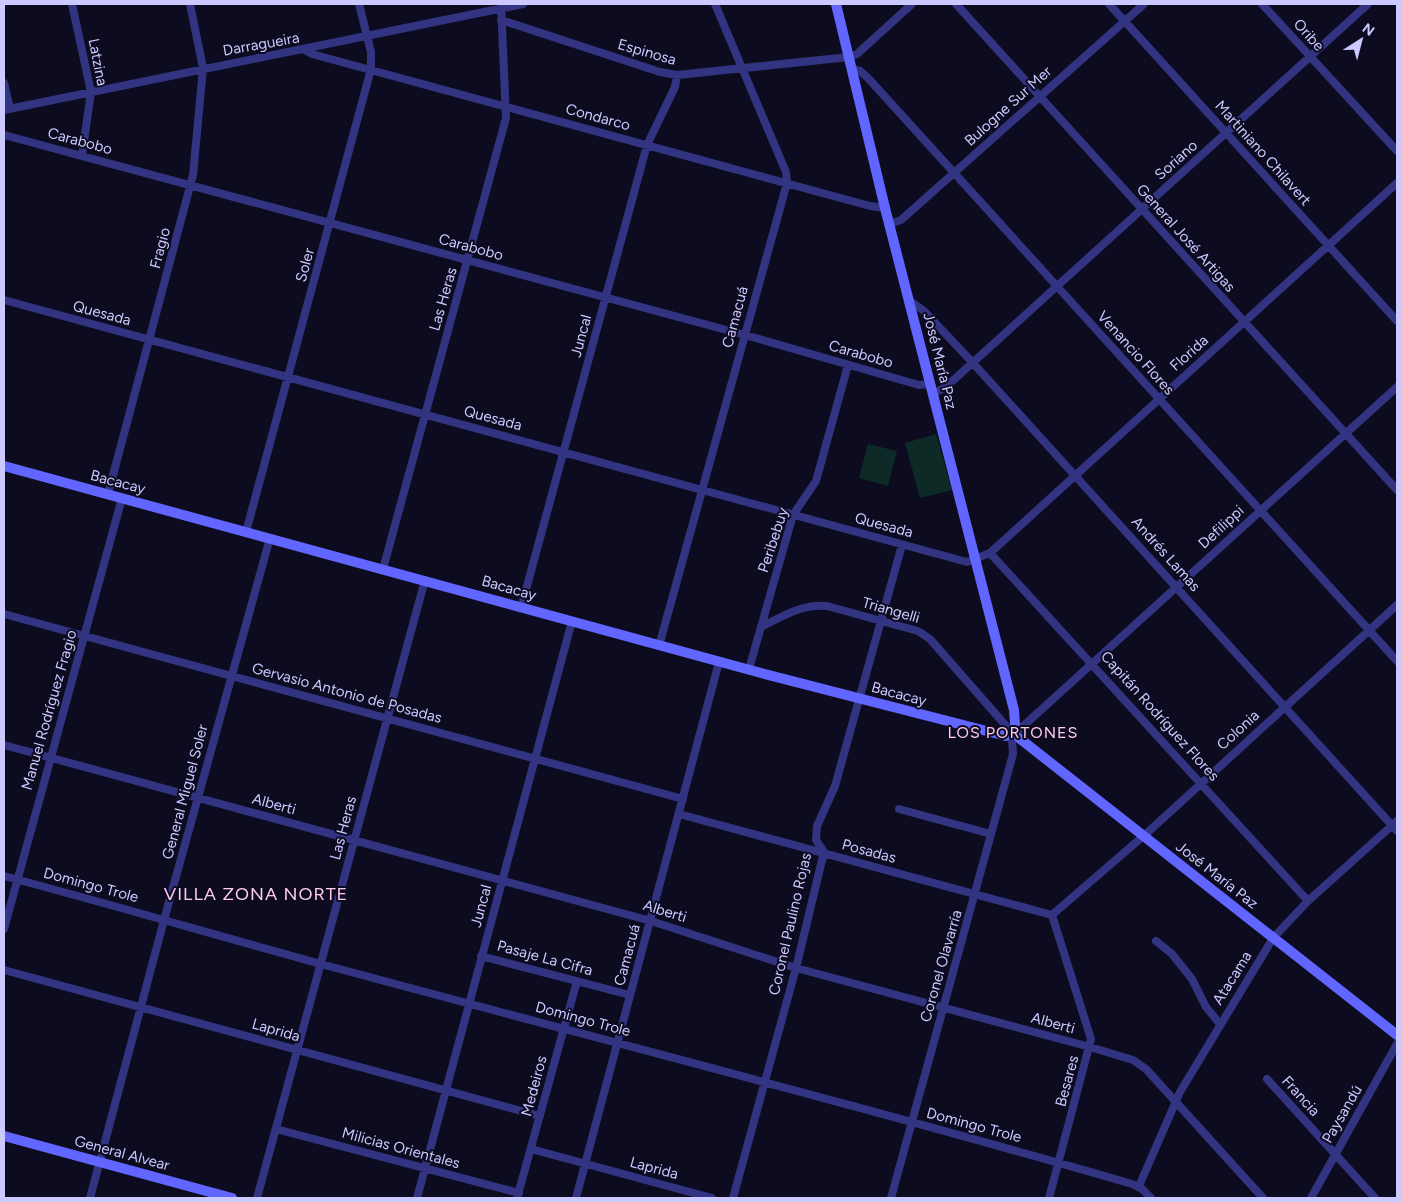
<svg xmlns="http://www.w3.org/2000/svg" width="1401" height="1202" font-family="Figtree,sans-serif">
  <rect width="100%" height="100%" fill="#0d0b20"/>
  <path fill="#0d2a27" d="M936,434L952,490L920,498L905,443Z
    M868,444L897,451L888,486L859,478Z"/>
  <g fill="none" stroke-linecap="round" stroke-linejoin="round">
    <path stroke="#323482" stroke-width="8" d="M72,4L91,92L82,155
      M956,4L1397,490
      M1109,4L1397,321
      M1262,4L1397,151
      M501,20L660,72L677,75L849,57L857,54L912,4
      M305,50L312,54L870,206L885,208
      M852,69L860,71L868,78L1397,661
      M4,83L10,109
      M4,110L523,4
      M4,135L745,335L919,385L930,384
      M889,224L901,220L1144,4
      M4,300L967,562L990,553L1397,183
      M910,301L924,311L972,362L1397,831
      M933,394L947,386L1368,4
      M108,494L193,175L203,68L190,4
      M246,532L371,69V52L359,4
      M990,553L1308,901
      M383,569L506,118L501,4
      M521,608L647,145L675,87L677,75
      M4,614L683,799
      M761,627C783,616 801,604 827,606L918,631L930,639L1007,727
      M659,646L787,183L786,172L715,4
      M749,669L793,515L816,481L848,365
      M1020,729L1397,387
      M4,745L651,921L796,968L1090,1047L1133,1060L1146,1069L1263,1198
      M899,809L991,834
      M679,814L1052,915
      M4,876C110,904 215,935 321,964C591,1037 863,1106 1132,1184L1142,1189L1151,1198
      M1052,915L1148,832L1397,605
      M4,929L122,498
      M1156,941L1172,954L1192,979L1206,1007L1220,1024
      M481,956L630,995
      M4,970L540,1116
      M1267,1079L1375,1198
      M276,1129L519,1193
      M531,1149L712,1198
      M1139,1186L1180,1092L1273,938L1308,901L1397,821
      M90,1198L164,920L270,538
      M257,1198L425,580
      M417,1198L572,621
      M517,1198L577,981
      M576,1198L719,662
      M733,1198L796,968L824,852L816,840L817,826L835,786L902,545
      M891,1198L1013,754L1012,740
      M1049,1198L1091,1039L1052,915
      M1311,1198L1397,1044"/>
    <path stroke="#6066ff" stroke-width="10" d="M836,4L885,208L1014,710L1015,724
      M4,466L761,673L1006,736
      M1019,738L1397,1035
      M4,1136L232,1198"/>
  </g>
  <g text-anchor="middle" stroke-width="4" stroke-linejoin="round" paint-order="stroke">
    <g font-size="15" fill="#ccc9ff" stroke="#0d0b20">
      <text transform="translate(1309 35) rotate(48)" y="5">Oribe</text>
      <text transform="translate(261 44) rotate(-10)" y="5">Darragueira</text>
      <text transform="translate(647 52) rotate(16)" y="5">Espinosa</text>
      <text transform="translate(98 62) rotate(79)" y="5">Latzina</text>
      <text transform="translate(1008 106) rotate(-42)" y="5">Bulogne Sur Mer</text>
      <text transform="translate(598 117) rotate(15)" y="5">Condarco</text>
      <text transform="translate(80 141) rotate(15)" y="5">Carabobo</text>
      <text transform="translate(1263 153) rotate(48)" y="5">Martiniano Chilavert</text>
      <text transform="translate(1176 160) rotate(-42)" y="5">Soriano</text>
      <text transform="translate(1186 238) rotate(48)" y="5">General José Artigas</text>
      <text transform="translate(471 247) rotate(15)" y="5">Carabobo</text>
      <text transform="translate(160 248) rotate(-75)" y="5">Fragio</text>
      <text transform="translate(305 265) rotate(-75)" y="5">Soler</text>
      <text transform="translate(443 299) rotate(-74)" y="5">Las Heras</text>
      <text transform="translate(102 313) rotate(15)" y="5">Quesada</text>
      <text transform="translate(735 317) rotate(-75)" y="5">Camacuá</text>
      <text transform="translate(581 336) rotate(-75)" y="5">Juncal</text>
      <text transform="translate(1136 353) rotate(48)" y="5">Venancio Flores</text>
      <text transform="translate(1189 353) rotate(-42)" y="5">Florida</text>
      <text transform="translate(861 354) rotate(16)" y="5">Carabobo</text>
      <text transform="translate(940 361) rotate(76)" y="5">José María Paz</text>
      <text transform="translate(493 418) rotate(15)" y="5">Quesada</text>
      <text transform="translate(118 482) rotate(15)" y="5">Bacacay</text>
      <text transform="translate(884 525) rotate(15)" y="5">Quesada</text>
      <text transform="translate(1221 527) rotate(-43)" y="5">Defilippi</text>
      <text transform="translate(773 540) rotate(-72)" y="5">Peribebuy</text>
      <text transform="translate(1166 554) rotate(48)" y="5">Andrés Lamas</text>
      <text transform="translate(509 588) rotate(16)" y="5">Bacacay</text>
      <text transform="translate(891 610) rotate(16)" y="5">Triangelli</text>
      <text transform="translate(347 693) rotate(15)" y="5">Gervasio Antonio de Posadas</text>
      <text transform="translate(899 694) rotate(15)" y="5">Bacacay</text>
      <text transform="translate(49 710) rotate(-74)" y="5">Manuel Rodríguez Fragio</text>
      <text transform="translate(1160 716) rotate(48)" y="5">Capitán Rodríguez Flores</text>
      <text transform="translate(1238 730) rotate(-42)" y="5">Colonia</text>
      <text transform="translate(185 792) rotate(-75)" y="5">General Miguel Soler</text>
      <text transform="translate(274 804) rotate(15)" y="5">Alberti</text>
      <text transform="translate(343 828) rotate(-75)" y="5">Las Heras</text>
      <text transform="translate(869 851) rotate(15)" y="5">Posadas</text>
      <text transform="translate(1217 875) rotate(38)" y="5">José María Paz</text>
      <text transform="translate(91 885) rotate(15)" y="5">Domingo Trole</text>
      <text transform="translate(481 906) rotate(-75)" y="5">Juncal</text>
      <text transform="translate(665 911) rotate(17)" y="5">Alberti</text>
      <text transform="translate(790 924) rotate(-77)" y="5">Coronel Paulino Rojas</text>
      <text transform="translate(627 955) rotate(-75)" y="5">Camacuá</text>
      <text transform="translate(545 958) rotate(15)" y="5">Pasaje La Cifra</text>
      <text transform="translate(941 966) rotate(-74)" y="5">Coronel Olavarría</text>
      <text transform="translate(1232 978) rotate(-58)" y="5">Atacama</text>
      <text transform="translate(583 1019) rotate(15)" y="5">Domingo Trole</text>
      <text transform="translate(1053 1023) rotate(15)" y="5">Alberti</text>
      <text transform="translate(276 1030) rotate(16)" y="5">Laprida</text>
      <text transform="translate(1067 1081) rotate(-75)" y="5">Besares</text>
      <text transform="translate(534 1086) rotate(-75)" y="5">Medeiros</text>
      <text transform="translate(1301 1096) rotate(48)" y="5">Francia</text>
      <text transform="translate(1342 1114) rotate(-60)" y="5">Paysandú</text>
      <text transform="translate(974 1125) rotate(15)" y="5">Domingo Trole</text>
      <text transform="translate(401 1148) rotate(15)" y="5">Milicias Orientales</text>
      <text transform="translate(122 1153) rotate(15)" y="5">General Alvear</text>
      <text transform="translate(654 1168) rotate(15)" y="5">Laprida</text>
    </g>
    <g font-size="16" letter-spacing="1" fill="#ffcbef" stroke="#0d0b20">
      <text x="1013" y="738">LOS PORTONES</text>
    </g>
    <g font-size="18" letter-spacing="1" fill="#ffcbef" stroke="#0d0b20">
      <text x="256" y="900">VILLA ZONA NORTE</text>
    </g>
  </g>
  <rect width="1401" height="1202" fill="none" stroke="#ccc9ff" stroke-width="10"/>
  <g transform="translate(1361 40) rotate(36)" stroke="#0d0b20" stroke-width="4" paint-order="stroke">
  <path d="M0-4L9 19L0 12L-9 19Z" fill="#ccc9ff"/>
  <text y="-8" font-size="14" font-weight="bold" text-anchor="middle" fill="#ccc9ff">N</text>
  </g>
</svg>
